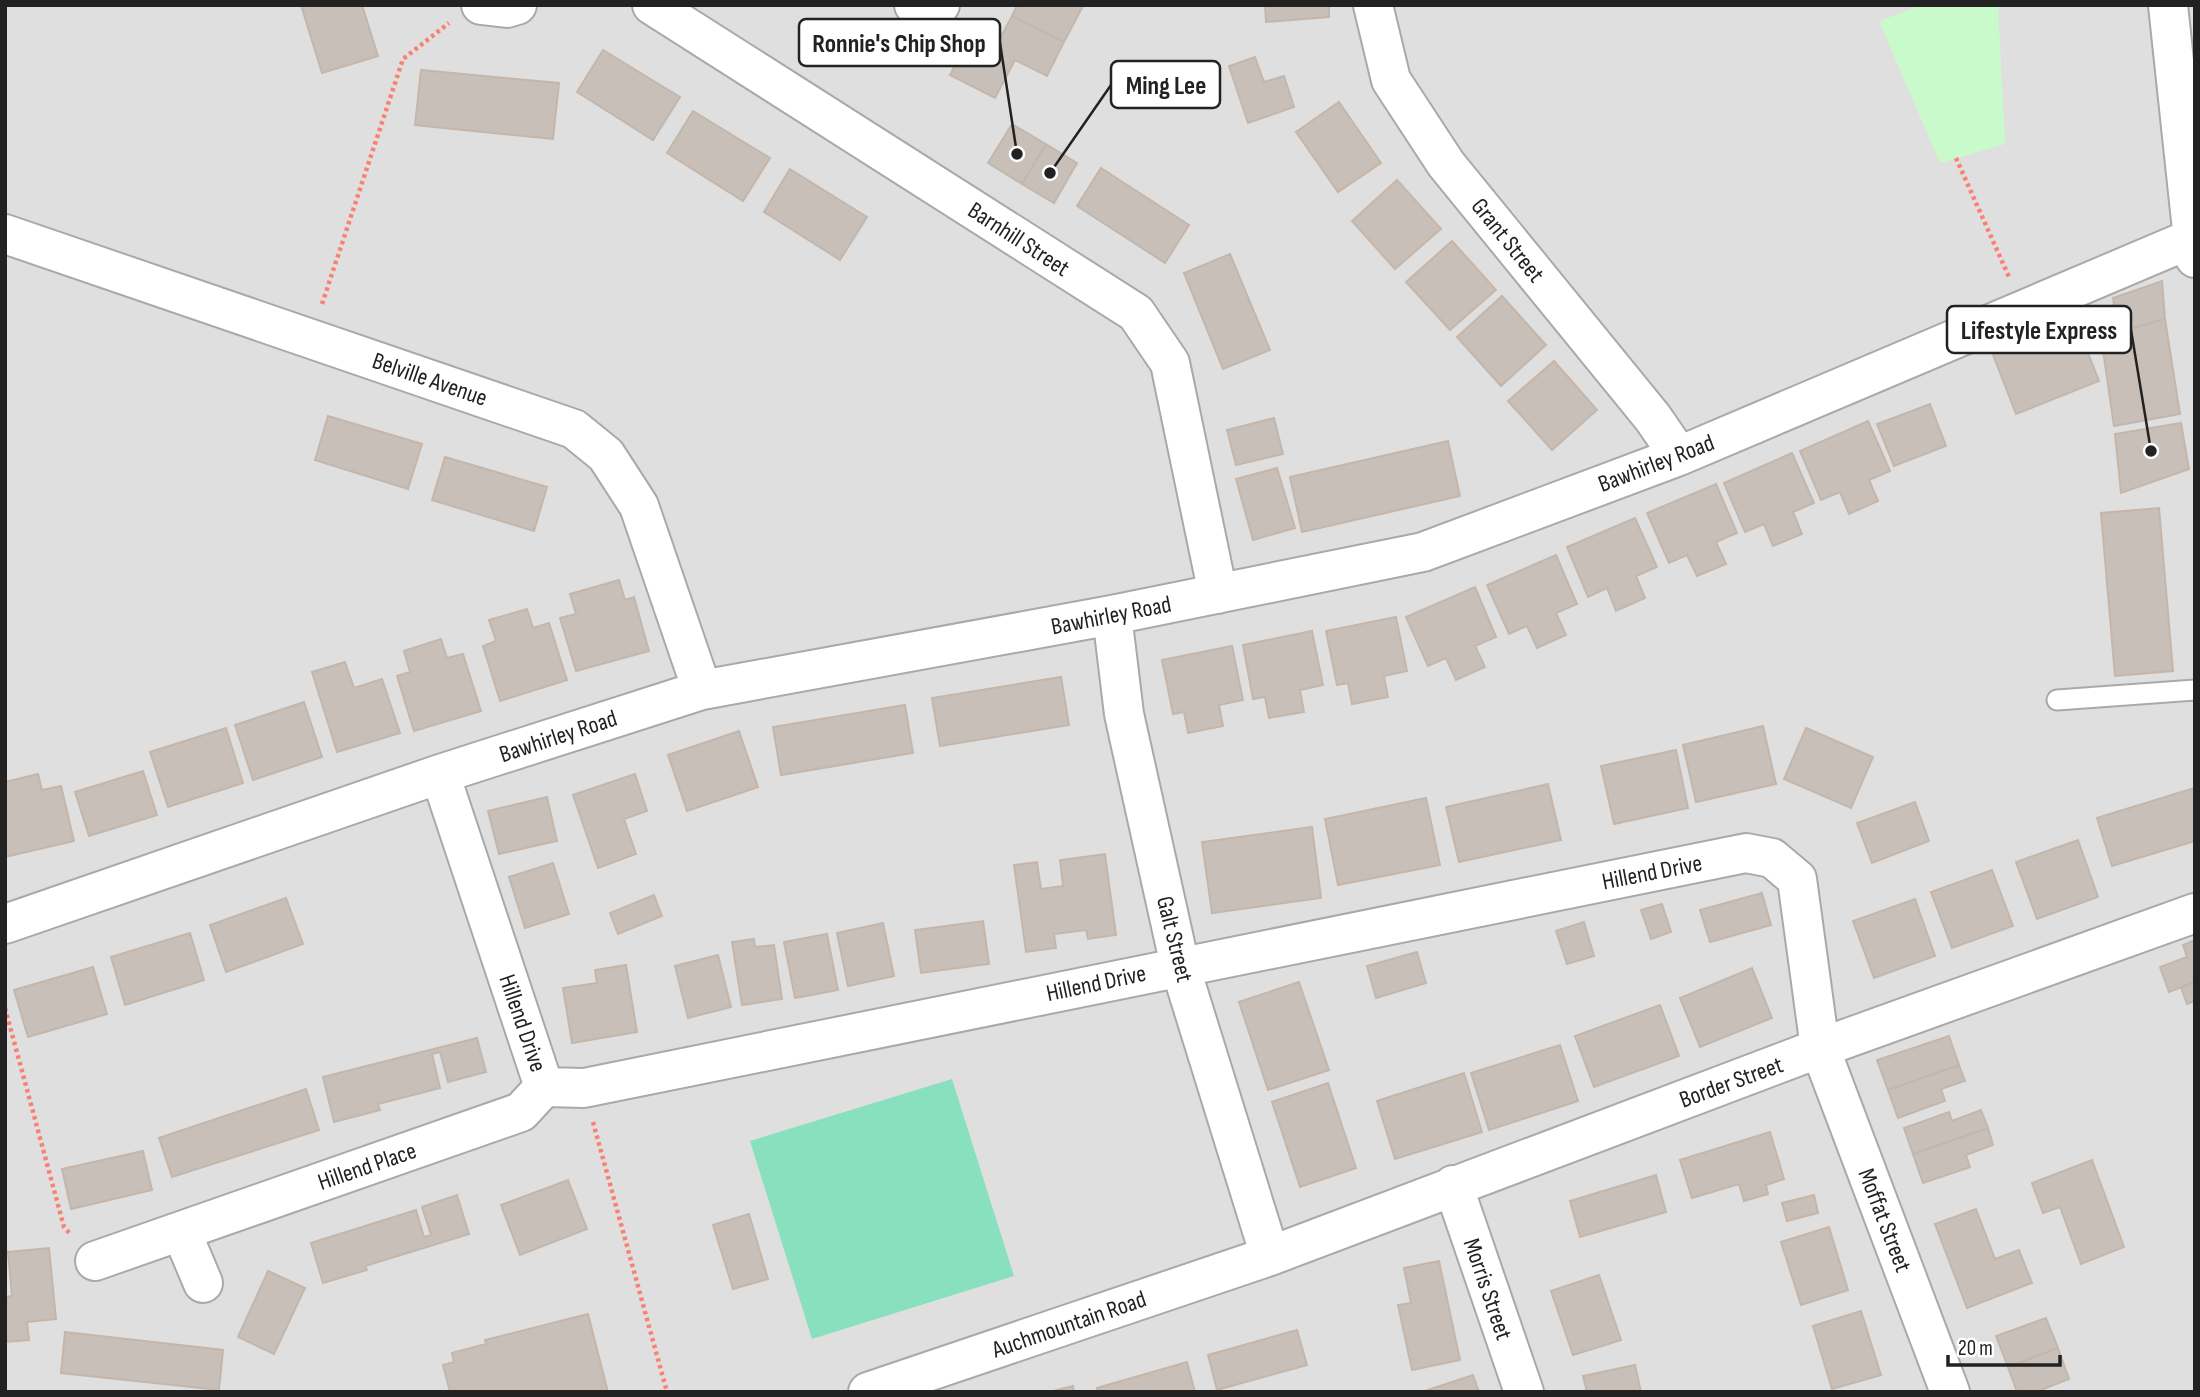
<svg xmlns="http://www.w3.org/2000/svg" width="2200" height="1397" font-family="'Sofia Sans Condensed',sans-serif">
  <rect width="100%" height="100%" fill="#f2efe9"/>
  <path fill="#e0dfdf" d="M5,5H2195V1392H5Z"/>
  <path fill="#c8facc" d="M1923,5H1998L2005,144L1940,163L1879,21Z"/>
  <path fill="#88e0be" d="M952,1079L1014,1276L812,1339L750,1141Z"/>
  <path fill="#c7bfb8" stroke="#c4b6ab" stroke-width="2" d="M301,5H362L378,56L322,73Z
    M1017,5H1081L1083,6L1064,42L1012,16Z
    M1265,5H1329V17L1266,22Z
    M1012,16L1064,42L1047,76L1015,60L995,98L950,75L971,33L996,46Z
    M603,50L680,97L653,140L577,92Z
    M1255,57L1264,82L1284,76L1294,107L1248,123L1229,66Z
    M421,70L559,83L553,139L415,125Z
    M1339,102L1381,163L1338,192L1296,132Z
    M693,111L770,158L743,201L667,153Z
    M1012,124L1046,144L1022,184L988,163Z
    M1046,144L1077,163L1054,203L1022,184Z
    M1101,168L1189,225L1165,263L1077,206Z
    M790,169L867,217L840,260L764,212Z
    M1397,180L1441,229L1395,269L1352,221Z
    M1452,241L1496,290L1450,330L1406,282Z
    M1230,254L1270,350L1223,369L1184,273Z
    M2162,281L2165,319L2117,332L2113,298Z
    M1502,296L1546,345L1501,386L1457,337Z
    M2165,319L2180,414L2114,426L2101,337Z
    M2075,320L2099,381L2016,414L1992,352Z
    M1554,361L1597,410L1552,450L1508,401Z
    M1930,404L1946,446L1894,466L1877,424Z
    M328,416L422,444L408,489L315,460Z
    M1274,418L1283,454L1236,465L1227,430Z
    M1868,421L1890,471L1869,480L1878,501L1849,514L1840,492L1821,500L1800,451Z
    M2181,423L2189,469L2121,493L2115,434Z
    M1448,441L1460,496L1302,532L1290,477Z
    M1792,453L1814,503L1793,512L1802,534L1773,546L1764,524L1745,532L1724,483Z
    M445,457L547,487L534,531L432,500Z
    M1277,468L1295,528L1253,540L1236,479Z
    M1716,484L1737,533L1716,542L1726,564L1697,576L1687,555L1669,563L1647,513Z
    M2159,508L2173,671L2115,676L2101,513Z
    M1635,518L1657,567L1636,576L1645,598L1616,611L1607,588L1588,597L1567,547Z
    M1556,555L1577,604L1556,613L1566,635L1537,648L1527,626L1509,634L1487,585Z
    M619,580L625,600L634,597L649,651L576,671L560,618L576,614L570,594Z
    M1475,587L1496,637L1475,646L1485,667L1456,680L1446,658L1428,666L1406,617Z
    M527,609L533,628L549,623L567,680L500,701L483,646L496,641L489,620Z
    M1396,617L1407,671L1384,676L1388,697L1352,704L1348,683L1337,685L1326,631Z
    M1312,631L1323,685L1300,690L1304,712L1269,718L1265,697L1253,699L1243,645Z
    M441,639L447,658L463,654L481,711L414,731L397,676L410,672L404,651Z
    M1232,646L1243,700L1219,705L1223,726L1188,733L1184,712L1173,714L1162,660Z
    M345,662L354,688L382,679L400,733L337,752L312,672Z
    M1061,677L1069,725L940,746L932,698Z
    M304,702L322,757L253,780L235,725Z
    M905,705L913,753L781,775L773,727Z
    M1763,726L1776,784L1696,802L1683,745Z
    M226,728L243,783L168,807L150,752Z
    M1806,728L1873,757L1851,808L1784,779Z
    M739,731L758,787L687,811L668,755Z
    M1676,750L1688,808L1614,824L1601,766Z
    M143,771L157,815L89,836L75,792Z
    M38,774L42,790L61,786L74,841L5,857V782Z
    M635,774L647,811L624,819L636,854L598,868L573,795Z
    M1548,784L1561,840L1459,862L1446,807Z
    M2194,788L2195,841L2112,866L2097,818Z
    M547,797L557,841L499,854L488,811Z
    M1426,798L1440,865L1338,885L1325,819Z
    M1915,802L1929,841L1872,863L1857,823Z
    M1312,827L1321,898L1212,913L1202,842Z
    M2078,840L2098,897L2037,919L2016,862Z
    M1105,854L1116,935L1088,939L1086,930L1054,934L1056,948L1026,952L1014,865L1037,862L1041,889L1063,886L1060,860Z
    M553,863L569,914L525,928L509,877Z
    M1992,870L2013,926L1952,948L1931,892Z
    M1762,893L1771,925L1710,942L1700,910Z
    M654,895L662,916L618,934L610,913Z
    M286,898L303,944L226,972L210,925Z
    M1915,899L1935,956L1874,978L1853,921Z
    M1662,904L1671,932L1651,939L1641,910Z
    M983,921L989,964L921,973L915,930Z
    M1584,922L1594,956L1567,964L1556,931Z
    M883,923L894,976L848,986L837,933Z
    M190,933L204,980L125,1005L111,957Z
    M827,934L838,990L795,998L784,942Z
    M754,939L755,947L774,945L782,999L742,1005L732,942Z
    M2195,940V982L2169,992L2160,967L2187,957L2183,945Z
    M1417,952L1426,983L1376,998L1367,966Z
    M718,955L731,1007L688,1018L675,966Z
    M626,965L637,1032L572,1043L563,988L597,983L595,970Z
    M93,967L107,1014L28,1037L14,990Z
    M1752,968L1772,1018L1700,1047L1680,998Z
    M1299,982L1329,1070L1268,1090L1239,1002Z
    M2195,982V1001L2187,1004L2181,987Z
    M1660,1005L1679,1056L1594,1087L1575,1036Z
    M1949,1036L1959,1065L1888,1090L1877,1060Z
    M477,1038L486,1072L448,1082L440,1052L432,1054L440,1088L378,1104L380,1110L334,1122L323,1077Z
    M1560,1045L1578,1101L1489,1130L1471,1073Z
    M1959,1065L1965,1081L1941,1089L1945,1101L1898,1118L1888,1090Z
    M1464,1073L1482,1132L1395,1159L1377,1101Z
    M1328,1083L1356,1168L1300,1187L1272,1102Z
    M306,1089L319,1130L172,1177L159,1138Z
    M1981,1110L1988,1128L1913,1154L1904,1128L1949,1112L1952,1121Z
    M1988,1128L1993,1145L1966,1155L1970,1167L1923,1183L1913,1154Z
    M1770,1132L1784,1179L1766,1185L1768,1194L1744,1201L1739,1184L1692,1198L1680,1160Z
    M143,1151L152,1190L71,1209L62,1169Z
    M2092,1160L2124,1247L2081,1264L2060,1207L2043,1213L2032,1183Z
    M1656,1175L1666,1212L1580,1237L1570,1201Z
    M568,1180L587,1229L520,1255L501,1205Z
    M457,1195L469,1234L365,1266L367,1270L323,1283L311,1243L416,1210L424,1237L431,1235L422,1207Z
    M1814,1195L1818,1213L1787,1221L1782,1203Z
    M1976,1209L1995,1259L2019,1250L2032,1283L1967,1308L1935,1224Z
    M749,1214L768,1279L733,1289L713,1225Z
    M1829,1227L1848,1290L1801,1305L1781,1242Z
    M49,1248L56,1319L27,1322L29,1340L5,1342V1297L12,1296L8,1252Z
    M1439,1261L1460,1360L1412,1370L1398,1305L1411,1303L1404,1268Z
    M268,1271L305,1288L274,1354L238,1337Z
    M1599,1275L1621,1340L1573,1355L1551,1291Z
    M1861,1311L1881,1375L1832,1389L1813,1326Z
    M588,1314L608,1392H450L443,1365L454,1362L452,1353L486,1344L485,1340Z
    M2046,1318L2058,1348L2008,1367L1996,1336Z
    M1297,1330L1307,1365L1217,1390L1208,1355Z
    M65,1332L223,1350L219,1390L61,1373Z
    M2058,1348L2069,1379L2036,1392H2017L2008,1367Z
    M1187,1362L1195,1392H1098L1097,1388Z
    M1635,1365L1641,1392H1587L1583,1376Z
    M1473,1375L1479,1392L1425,1391Z
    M1073,1386L1074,1392H1049Z"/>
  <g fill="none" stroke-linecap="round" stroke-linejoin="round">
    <defs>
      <path id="service" d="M2057,700L2195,690"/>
      <path id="minor" d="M481,5L507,8L517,5
        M652,5L1136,313L1170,363L1218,594
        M914,5L932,9L940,5
        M1373,5L1391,80L1446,164L1653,418L1679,456
        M2168,5L2195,258
        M5,234L574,429L606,455L639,506L702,690
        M1112,615L1124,714L1180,966L1270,1256
        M440,774L544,1087
        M5,924L440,774L702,690L1112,615L1423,552L1679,456L2195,237
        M544,1087L584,1088L1746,853L1772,858L1797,879L1820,1048L1950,1392
        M1453,1185L1524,1392
        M181,1231L203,1283
        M95,1261L521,1112L544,1087
        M868,1392L1270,1256L1820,1048L2195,913"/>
    </defs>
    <use href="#service" stroke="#a9a9a9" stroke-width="23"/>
    <use href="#minor" stroke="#a9a9a9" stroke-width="42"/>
    <path stroke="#fa8072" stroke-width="4.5" stroke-dasharray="3.5 3.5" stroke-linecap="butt" d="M1956,158L2009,277
      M322,304L403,59L449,23
      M5,1008L64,1227L71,1235
      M593,1122L667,1392"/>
    <use href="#service" stroke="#fff" stroke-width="19"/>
    <use href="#minor" stroke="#fff" stroke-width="38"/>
  </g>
  <g text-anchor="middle" stroke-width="5" stroke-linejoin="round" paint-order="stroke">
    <g font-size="24" fill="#222" stroke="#fff">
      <text transform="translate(1019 239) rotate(33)" y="8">Barnhill Street</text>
      <text transform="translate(1508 240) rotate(51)" y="8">Grant Street</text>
      <text transform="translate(430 379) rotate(19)" y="8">Belville Avenue</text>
      <text transform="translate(1656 463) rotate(-21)" y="8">Bawhirley Road</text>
      <text transform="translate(1111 615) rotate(-11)" y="8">Bawhirley Road</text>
      <text transform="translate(558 736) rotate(-18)" y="8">Bawhirley Road</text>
      <text transform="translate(1652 872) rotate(-11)" y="8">Hillend Drive</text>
      <text transform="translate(1175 939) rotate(76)" y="8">Galt Street</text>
      <text transform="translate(1096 983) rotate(-12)" y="8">Hillend Drive</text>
      <text transform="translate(523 1023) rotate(71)" y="8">Hillend Drive</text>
      <text transform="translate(1731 1082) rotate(-20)" y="8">Border Street</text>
      <text transform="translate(367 1166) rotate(-19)" y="8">Hillend Place</text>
      <text transform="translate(1885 1220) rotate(69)" y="8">Moffat Street</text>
      <text transform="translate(1488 1289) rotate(71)" y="8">Morris Street</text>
      <text transform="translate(1069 1324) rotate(-19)" y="8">Auchmountain Road</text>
    </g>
  </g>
  <path fill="none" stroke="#222" stroke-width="2.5" d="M1017 154L1000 43M1050 173L1111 85M2151 451L2131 330"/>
  <g fill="#222" stroke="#fff" stroke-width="2.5">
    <circle cx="1017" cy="154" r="7"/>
    <circle cx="1050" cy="173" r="7"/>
    <circle cx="2151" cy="451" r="7"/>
  </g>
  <g fill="#fff" stroke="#222" stroke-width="2.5">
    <rect x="799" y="19" width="201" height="47" rx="7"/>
    <rect x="1111" y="61" width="109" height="47" rx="7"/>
    <rect x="1947" y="306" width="184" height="47" rx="7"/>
  </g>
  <g font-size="26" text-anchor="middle" font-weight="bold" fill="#222">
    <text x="899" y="52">Ronnie's Chip Shop</text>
    <text x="1166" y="94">Ming Lee</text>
    <text x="2039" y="339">Lifestyle Express</text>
  </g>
  <rect width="2200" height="1397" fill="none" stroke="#222222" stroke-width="14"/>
  <path d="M1948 1355v10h112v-10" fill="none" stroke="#222222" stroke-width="3.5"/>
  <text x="1958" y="1355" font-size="21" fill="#222222" stroke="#ffffff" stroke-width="5" paint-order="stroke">20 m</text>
</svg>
